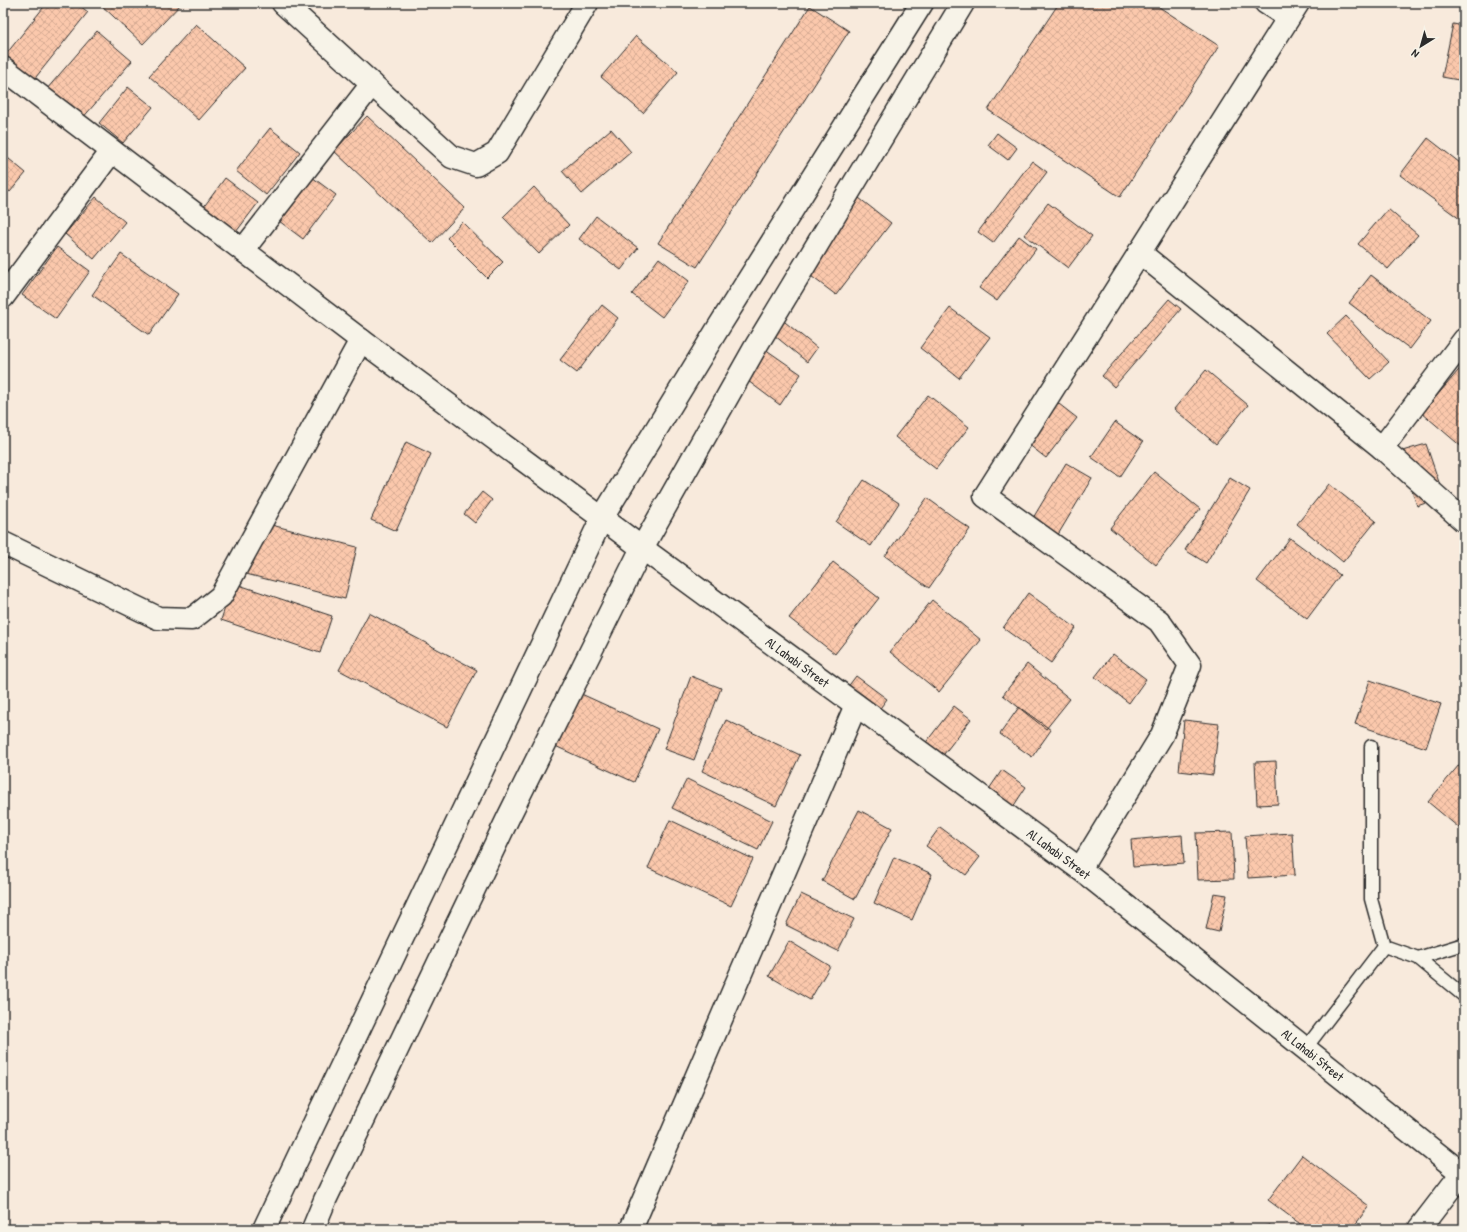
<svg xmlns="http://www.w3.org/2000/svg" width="1467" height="1232" font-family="'Patrick Hand',sans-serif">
  <defs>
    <pattern id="building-cross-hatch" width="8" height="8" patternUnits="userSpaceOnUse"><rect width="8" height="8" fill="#fbc8ac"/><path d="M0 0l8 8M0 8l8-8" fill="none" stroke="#d7ac94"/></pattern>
  </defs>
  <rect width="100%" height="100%" fill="#f8eadc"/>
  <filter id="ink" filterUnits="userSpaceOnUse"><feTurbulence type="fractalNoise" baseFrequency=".025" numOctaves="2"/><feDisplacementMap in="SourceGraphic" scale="8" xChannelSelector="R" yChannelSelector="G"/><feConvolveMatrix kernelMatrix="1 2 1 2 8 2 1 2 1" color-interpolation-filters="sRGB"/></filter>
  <g filter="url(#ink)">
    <path fill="url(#building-cross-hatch)" stroke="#2b2b2b" d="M47,3H76L88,12L32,82L3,58Z
      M99,3H182L143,44Z
      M1059,3H1153L1219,46L1120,197L988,110Z
      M810,6L849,31L697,267L658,243Z
      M196,24L245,68L199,120L149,76Z
      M1453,24L1464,26V81L1442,77Z
      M97,31L132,61L81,120L46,90Z
      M636,36L678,72L643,113L601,77Z
      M128,87L153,107L123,143L99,123Z
      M367,116L465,208L432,243L334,151Z
      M270,128L300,152L266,195L236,171Z
      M611,129L631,152L582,194L562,171Z
      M997,133L1017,148L1008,160L988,145Z
      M1428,138L1464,166V222L1400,175Z
      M3,154L26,173L10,192L3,186Z
      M1032,161L1047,172L993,243L978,232Z
      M312,177L336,195L303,239L279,221Z
      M225,178L258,203L233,236L200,212Z
      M534,187L569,225L539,254L503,217Z
      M850,191L891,223L836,295L795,264Z
      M96,197L125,222L94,259L65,234Z
      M1048,203L1092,236L1068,268L1024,235Z
      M1388,209L1418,235L1388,269L1358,244Z
      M596,216L638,248L621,270L579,239Z
      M462,222L503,262L487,278L447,238Z
      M1019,236L1036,249L997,301L979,288Z
      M57,247L90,271L56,319L22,295Z
      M121,254L178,294L149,335L92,295Z
      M659,258L689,281L662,317L632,294Z
      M1371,275L1431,321L1410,349L1349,303Z
      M1169,299L1181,309L1114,387L1102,376Z
      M602,305L618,318L577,373L560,360Z
      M950,308L990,337L959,378L920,348Z
      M1346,316L1389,362L1370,379L1327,334Z
      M780,318L817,348L807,362L769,331Z
      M765,349L801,374L780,405L744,378Z
      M1464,364V447L1463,448L1422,413Z
      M1206,370L1248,405L1216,444L1174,409Z
      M928,395L969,427L936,469L895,437Z
      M1050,397L1077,418L1046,458L1019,437Z
      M1115,422L1143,442L1120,477L1091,457Z
      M406,442L431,454L396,531L371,520Z
      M1426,444L1444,497L1417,506L1399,452Z
      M1066,463L1092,478L1053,543L1027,528Z
      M1154,472L1200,509L1156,565L1110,528Z
      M1230,478L1250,490L1206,563L1185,550Z
      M864,480L899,503L871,546L836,522Z
      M1329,484L1376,521L1343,562L1297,524Z
      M482,492L492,500L475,523L464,514Z
      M927,498L970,529L929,588L885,556Z
      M256,521L357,547L345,599L242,573Z
      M1290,538L1340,575L1307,619L1257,581Z
      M833,562L879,598L835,654L789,618Z
      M233,583L332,616L320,653L221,620Z
      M1028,593L1076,628L1051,663L1003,628Z
      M932,600L981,640L939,692L890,652Z
      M369,613L477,670L447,727L339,670Z
      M1113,654L1146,679L1129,703L1095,677Z
      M1027,664L1070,699L1046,729L1003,695Z
      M691,676L721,688L694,760L664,749Z
      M856,676L887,699L875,715L844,692Z
      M1370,680L1441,704L1426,748L1355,724Z
      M577,692L658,729L634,782L553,745Z
      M954,706L971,719L934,767L917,754Z
      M1019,707L1051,730L1032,757L1000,734Z
      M726,720L800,755L776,806L702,771Z
      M1184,720L1219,724L1213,775L1179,771Z
      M1464,759V832L1428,802Z
      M1276,761L1278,804L1257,805L1255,762Z
      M1002,770L1026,787L1011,810L987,792Z
      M687,779L772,821L758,850L672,808Z
      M859,810L892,828L855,899L822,881Z
      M670,820L753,859L731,906L648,868Z
      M940,827L980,857L966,875L926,846Z
      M1232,832L1234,879L1198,880L1196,833Z
      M1292,833L1295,875L1248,878L1245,836Z
      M1182,835L1184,863L1133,867L1131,840Z
      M894,857L932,874L912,920L874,903Z
      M1214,893L1227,895L1219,932L1206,929Z
      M801,894L854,919L838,951L786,925Z
      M789,941L830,966L810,1000L769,976Z
      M1302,1155L1369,1206L1352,1229H1307L1268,1200Z
      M1270,1225L1271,1229H1254Z"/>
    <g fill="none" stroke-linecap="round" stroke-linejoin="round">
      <defs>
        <path id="service" d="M1371,746V899L1384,946
          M1418,958L1464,996
          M1305,1049L1384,946L1418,958L1464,944"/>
        <g id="minor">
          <path d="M283,3L452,157L476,165L497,153L587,3"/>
          <path d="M1266,3L1288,17"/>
          <path d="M3,68L361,340L602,518"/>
          <path d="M243,250L372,84"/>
          <path d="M1139,252L1382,448L1464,521"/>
          <path d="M3,297L112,151"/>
          <path d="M1382,448L1464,340"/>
          <path d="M3,543L158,618L192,619L221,596L361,340"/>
          <path id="s1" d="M642,548L1080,869L1464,1175"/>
          <path d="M1080,869L1162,735L1190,665L1159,621L985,496L1298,3"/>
          <path d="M631,1229L856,705"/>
          <path d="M1419,1229L1462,1173"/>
        </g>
        <path id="tertiary" d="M602,518L642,548
          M264,1229L602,518L720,325L922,3
          M313,1229L325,1200L509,816L642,548L756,346L963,3"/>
      </defs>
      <use href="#service" stroke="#2b2b2b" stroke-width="15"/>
      <use href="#minor" stroke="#2b2b2b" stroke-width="25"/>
      <use href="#tertiary" stroke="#2b2b2b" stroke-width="25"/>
      <use href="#service" stroke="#f7f3e8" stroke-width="12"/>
      <use href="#minor" stroke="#f7f3e8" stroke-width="22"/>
      <use href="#tertiary" stroke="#f7f3e8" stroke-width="22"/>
    </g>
  </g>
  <g text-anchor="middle" stroke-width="3" stroke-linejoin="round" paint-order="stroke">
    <g font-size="13" fill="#2b2b2b" stroke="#f7f3e8">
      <text dy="5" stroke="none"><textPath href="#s1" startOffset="193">Al Lahabi Street</textPath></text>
      <text dy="5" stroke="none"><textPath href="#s1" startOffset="517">Al Lahabi Street</textPath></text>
      <text dy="5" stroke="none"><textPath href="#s1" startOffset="841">Al Lahabi Street</textPath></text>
    </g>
  </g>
  <rect width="1467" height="1232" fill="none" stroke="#f7f3e8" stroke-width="16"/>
  <rect x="8" y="8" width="1451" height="1216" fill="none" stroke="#2b2b2b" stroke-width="1.5" filter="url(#ink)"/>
  <g transform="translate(1421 46) rotate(217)" stroke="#f7f3e8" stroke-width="3" paint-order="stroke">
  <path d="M0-3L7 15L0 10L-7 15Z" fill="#2b2b2b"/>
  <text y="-6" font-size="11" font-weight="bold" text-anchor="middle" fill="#2b2b2b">N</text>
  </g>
</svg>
